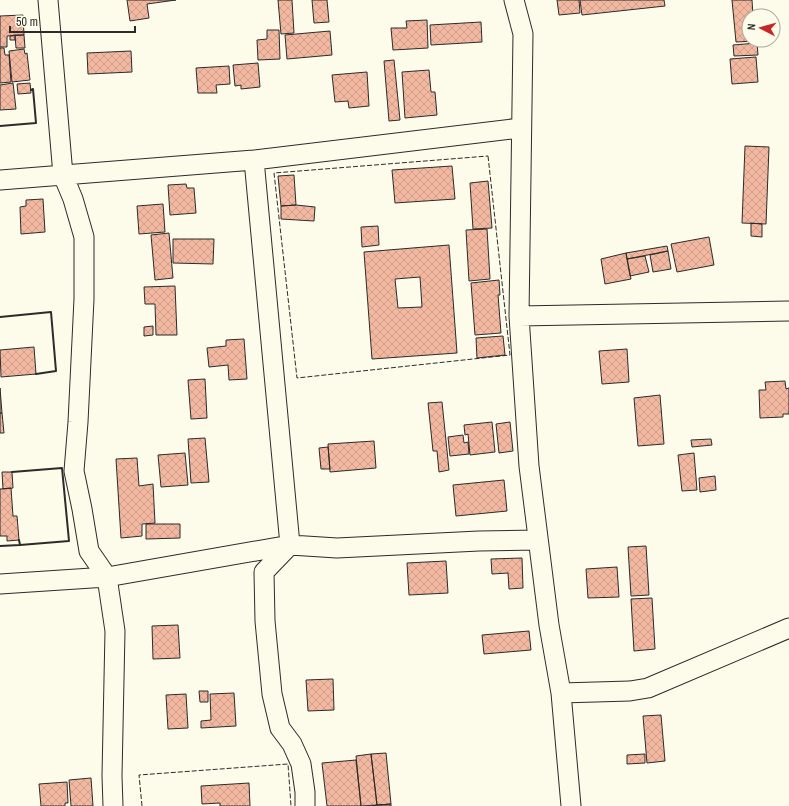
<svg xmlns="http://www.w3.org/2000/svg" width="789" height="806" font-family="'Archivo Narrow',sans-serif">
  <defs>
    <pattern id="building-cross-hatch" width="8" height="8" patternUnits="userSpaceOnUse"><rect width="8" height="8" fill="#f2b8a0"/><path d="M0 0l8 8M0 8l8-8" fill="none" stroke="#d09e8a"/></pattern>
  </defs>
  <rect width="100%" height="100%" fill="#fdfbea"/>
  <path fill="url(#building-cross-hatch)" stroke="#2b2b2b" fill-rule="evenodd" d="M127,0H176L147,4L149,18L130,21Z
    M278,0H292L294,33L281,34Z
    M312,0H327L329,22L314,23Z
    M557,0H579L580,13L559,15Z
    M580,0H664L665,6L582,15Z
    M732,0H752L753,16H749V40L755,41L736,42Z
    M23,15L24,35L7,36V47H0V16Z
    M427,20L428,48L393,50L391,28H407L406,21Z
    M481,22L482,42L431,45L430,25Z
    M267,30H279L280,59L258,60L257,40L267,39Z
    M330,31L332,55L287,59L285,35Z
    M15,35V40H10V36Z
    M15,35H24L25,48H16Z
    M757,43L758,55L734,56L733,45Z
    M0,48H4L5,55H9L11,82L0,83Z
    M24,49L25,54L27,53L30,80L12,82L9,51Z
    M131,51L132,72L88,74L87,53Z
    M756,57L758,82L732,84L730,59Z
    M394,60L400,120L389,121L384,61Z
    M258,63L260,87L241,89V85L235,86L233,65Z
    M229,66L230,84L216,85L217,93H198L196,68Z
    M429,70L431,92H435L437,115L405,118L402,72Z
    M367,72L369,106L349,108L348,101L335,102L332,75Z
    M13,83L16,109L0,110V85Z
    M30,83L31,93L18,94L17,84Z
    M745,146L769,147L766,224L742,223Z
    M452,166L455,199L395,203L392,170Z
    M294,175L296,205L281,206L278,176Z
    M488,181L492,228L473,229L470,183Z
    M186,184L187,188H194L196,213L170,215L168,185Z
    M43,199L45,232L21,234L20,207L26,206V200Z
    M163,204L165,232L139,234L137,206Z
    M296,205L315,207L314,221L281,219V206Z
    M751,223L762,224V237L751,236Z
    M378,226L379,245L362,247L361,227Z
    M487,229L490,279L469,281L466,230Z
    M169,233L173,278L155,280L151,235Z
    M709,237L714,265L677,272L671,244Z
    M173,239H214L213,264L173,263Z
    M449,245L457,353L372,359L364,252ZM420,277L422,307L398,308L395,279Z
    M667,246L668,251L627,259L626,253Z
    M668,251L671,269L653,272L650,255Z
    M626,253L631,279L605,284L601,259Z
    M645,256L649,272L630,276L627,259Z
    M499,280L500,295H498L501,333L475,335L471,283Z
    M175,286L177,335H156L155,304H145L144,287Z
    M153,326V335L144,336V327Z
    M503,336L505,355L477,358L476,338Z
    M244,339L247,379L229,380L228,365L209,367L207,348L226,346V340Z
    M34,347L36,374L1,377L0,350Z
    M627,349L629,382L602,384L599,351Z
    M205,379L207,418L191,419L188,380Z
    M785,381L786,389L789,388V414H783V417L760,418L759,390H766L765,382Z
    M0,388L2,413H0Z
    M660,395L664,444L638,446L634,398Z
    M442,402L449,470L439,472L437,451H433L428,403Z
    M0,413H2L4,433H0Z
    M492,422L495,452L470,455L468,434L465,435L464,425Z
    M510,422L513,451L499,453L496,424Z
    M463,435L464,443L468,442L469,454L450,456L448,437Z
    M205,438L209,482L191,483L188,439Z
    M711,439L712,445L692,447L691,440Z
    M374,441L376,468L330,472L328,444Z
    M328,447L330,469H321L319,448Z
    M185,453L188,485L161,487L158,455Z
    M694,453L697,490L682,491L678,455Z
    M137,458L139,486L153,484L155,523L142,524V536L121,538L116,459Z
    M2,472H12L13,488L3,489Z
    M715,476L716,490L700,492L699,478Z
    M504,480L507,511L456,516L453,485Z
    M11,488L13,516H17L19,540L7,541V536H0V489Z
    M146,524H180V538L146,539Z
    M646,546L649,595L631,596L628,547Z
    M522,558L523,588L509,589L508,573L492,574L491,559Z
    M446,561L448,593L409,595L407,563Z
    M617,567L619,597L588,598L586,569Z
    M652,598L655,649L634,651L631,599Z
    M178,625L180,658L153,659L152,626Z
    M529,631L531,650L484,654L482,635Z
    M333,679L334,710L308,711L306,680Z
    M199,691H208V702H200Z
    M234,693L236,726L201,728V721L211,720L210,694Z
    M186,694L188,728L168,729L166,695Z
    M661,715L665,761L647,763L643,716Z
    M386,753L391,804L377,805L371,754Z
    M371,754L377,805L361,806L356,756Z
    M645,754V763L627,764V755Z
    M356,760L361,806H327L322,763Z
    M91,778L93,806H71L69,780Z
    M67,782L68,803H65V806H41L39,784Z
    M249,783L250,806H220V803L202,804L201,786Z
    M391,804V806H372L377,805Z"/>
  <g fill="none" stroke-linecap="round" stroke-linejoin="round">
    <defs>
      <path id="minor" d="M48,0L63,175L73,199L84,237V299L78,422L74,471L82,509L89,551L107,577L115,631L112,776L113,806
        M514,0L523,34L519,316L529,466L549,625L561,693L571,806
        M254,160L290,545L264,572L265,621L272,694L280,728L292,744L301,764L305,792V806
        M0,180L254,160L520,128
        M519,316L789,311
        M0,584L107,577L290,545L337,548L479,541L538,540
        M561,693L630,691L648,688L789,628"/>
    </defs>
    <use href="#minor" stroke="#2b2b2b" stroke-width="21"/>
    <use href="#minor" stroke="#fdfbea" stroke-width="19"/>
    <path stroke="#2b2b2b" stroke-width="1" stroke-dasharray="5 2" stroke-linecap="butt" d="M488,156L510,355L297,378L274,173Z
      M142,806L139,775L288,764L291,806"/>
    <path stroke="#2b2b2b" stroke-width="2" d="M0,126L36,123L33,89L31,90
      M0,317L51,312L56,371L36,374
      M12,472L62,468L69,541L20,545L19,540
      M0,546L20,545"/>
  </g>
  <g transform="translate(761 28) rotate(276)"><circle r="19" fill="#fdfbea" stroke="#a9a89e"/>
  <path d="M0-3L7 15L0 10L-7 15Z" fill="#c62828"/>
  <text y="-6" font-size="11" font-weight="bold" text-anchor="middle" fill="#2b2b2b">N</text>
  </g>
  <path d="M10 26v6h125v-6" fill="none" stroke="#2b2b2b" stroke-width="2"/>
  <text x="16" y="26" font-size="12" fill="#2b2b2b" stroke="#fdfbea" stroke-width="3" paint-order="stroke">50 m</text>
</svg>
